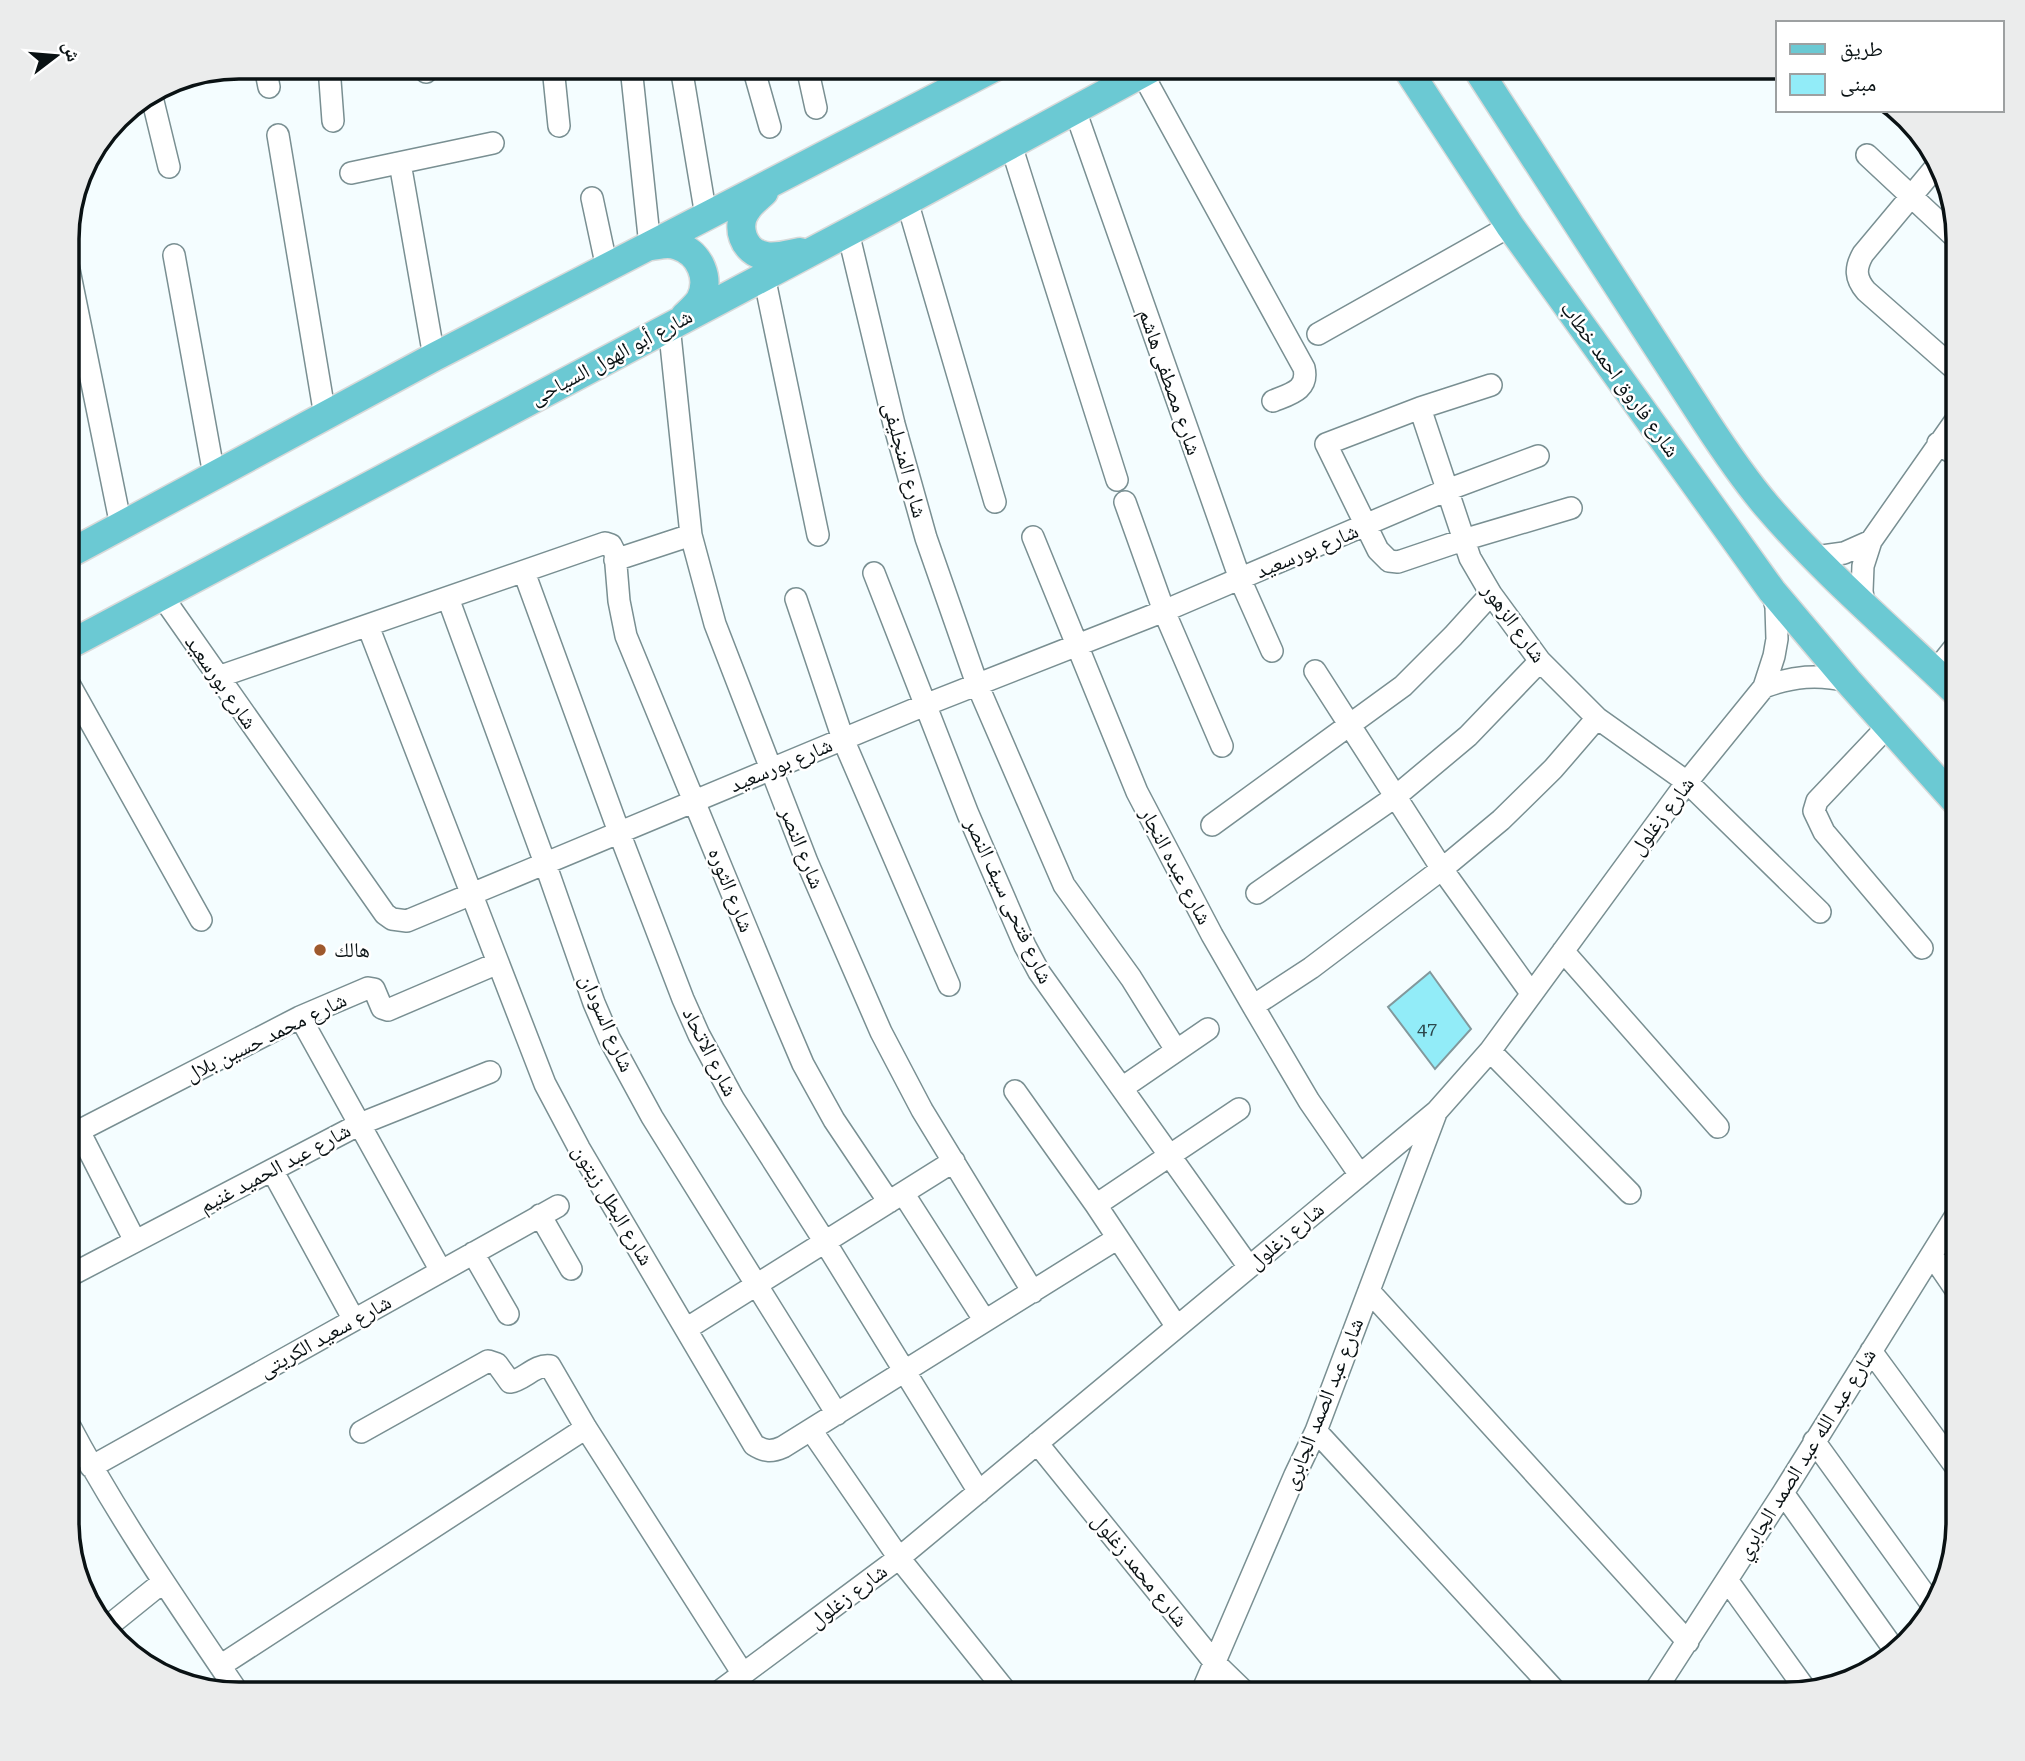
<svg xmlns="http://www.w3.org/2000/svg" width="2025" height="1761" font-family="'Roboto Serif','Noto Naskh Arabic',serif">
  <rect width="100%" height="100%" fill="#f4fdff"/>
  <path fill="#92ecf8" stroke="#82989c" stroke-width="2" d="M1430,972L1471,1029L1435,1069L1388,1007Z"/>
  <g fill="none" stroke-linecap="round" stroke-linejoin="round">
    <defs>
      <path id="minor" d="M265,67L269,87
        M329,67L333,121
        M425,67L426,72
        M553,67L559,126
        M631,67L650,246
        M681,67L706,216
        M753,67L770,127
        M807,67L816,108
        M1142,73L1304,368C1309,390 1290,394 1273,401
        M151,93L169,167
        M1075,110L1240,579L1272,651
        M278,135L325,416
        M1011,145L1117,480
        M1867,155L1958,240
        M400,163L434,357
        M1939,163L1863,254C1855,268 1855,278 1866,291L1958,372
        M351,173L493,143
        M592,198L607,268
        M907,201L995,502
        M848,232L894,424L926,538L977,684L1064,885L1131,978L1176,1050
        M174,255L214,475
        M67,260L121,526
        M764,276L818,535
        M669,325L691,535L715,624L807,862L881,1032L922,1110L1033,1292
        M1318,334L1510,226
        M1491,385L1420,408L1326,444L1378,550L1389,561L1398,562L1463,540L1571,508
        M1420,408L1470,558L1491,594L1540,661L1597,718L1687,782L1820,912
        M1938,443L1958,457
        M1125,502L1164,611L1222,746
        M1033,537L1137,792L1212,935L1253,1006L1309,1101L1360,1175
        M1815,557L1844,553L1871,541
        M615,560L691,535
        M524,572L619,832L683,999L699,1035L733,1098L825,1242L979,1492
        M874,573L968,814L1025,946L1039,972L1249,1267
        M162,596L385,914L392,919L407,921L925,705L1164,611L1447,490L1538,456
        M448,598L545,863L594,1003L609,1038L652,1117L837,1414
        M796,599L843,739L949,985
        M1864,604L1862,591L1863,566L1871,541L1958,417
        M368,626L545,1084L579,1148L754,1445C765,1452 772,1452 783,1447L1118,1238
        M1315,671L1442,869L1531,993
        M1935,672L1958,643
        M218,677L605,543L611,545L615,553L619,601L626,636L780,1010L803,1064L834,1120L889,1202
        M67,680L201,920
        M1764,687C1793,676 1818,674 1848,681
        M1888,726L1817,801L1814,811L1824,832L1922,948
        M1212,825L1403,686L1453,636L1491,594
        M1257,893L1395,797L1468,736L1540,661
        M1563,951L1718,1127
        M1253,1006L1311,968L1442,869L1501,820L1553,769L1597,718
        M300,1017L441,1271
        M1490,1051L1630,1193
        M1122,1088L1208,1029
        M1015,1091L1096,1205L1177,1327
        M79,1131L135,1241
        M67,1137L300,1017L368,988L374,989L382,1008L388,1010L498,963
        M272,1170L354,1320
        M903,1193L985,1321
        M1096,1205L1239,1109
        M540,1215L571,1269
        M473,1253L508,1314
        M1932,1255L1958,1293
        M67,1277L360,1124L490,1072
        M1369,1291L1688,1642
        M686,1329L954,1161
        M1871,1351L1958,1470
        M67,1421C117,1516 179,1605 239,1694
        M811,1430L899,1558L1008,1694
        M1316,1431L1558,1694
        M361,1432L488,1361L497,1364L510,1382C524,1380 535,1364 550,1366L586,1428L743,1674
        M1814,1441L1933,1606
        M1037,1443L1215,1663L1247,1694
        M91,1467L558,1206
        M1783,1493L1896,1652
        M1727,1580L1806,1690
        M106,1628L163,1582
        M220,1666L586,1428
        M716,1694L899,1558L1437,1111L1490,1051L1687,782L1764,687L1774,656L1777,639L1776,607L1772,591
        M1201,1694L1295,1475L1316,1431L1436,1113
        M1653,1694L1783,1493L1958,1212"/>
      <path id="major" d="M1406,67L1510,226L1772,591L1848,681L1958,804
        M1476,67L1706,422C1725,451 1744,479 1766,505C1824,573 1894,632 1958,694
        M764,192C759,197 752,202 748,208C734,225 743,253 766,256C777,258 789,254 800,252
        M651,246C660,245 669,242 678,246C700,253 711,279 700,300C696,306 690,311 685,316
        M67,555L434,357L995,67
        M67,646L907,201L1154,67"/>
    </defs>
    <use href="#minor" stroke="#798f92" stroke-width="24"/>
    <use href="#major" stroke="#d8d9d9" stroke-width="31"/>
    <use href="#minor" stroke="#fff" stroke-width="21"/>
    <use href="#major" stroke="#6bc9d3" stroke-width="28"/>
  </g>
  <circle fill="#9e592d" stroke="#fff" stroke-width="2.5" cx="320" cy="950" r="7"/>
  <g text-anchor="middle" stroke-width="5" stroke-linejoin="round" paint-order="stroke">
    <g font-size="18" fill="#2c484d">
      <text x="1427" y="1035">47</text>
    </g>
    <g font-size="21" fill="#0a1214" stroke="#fff">
      <text transform="translate(611 357) rotate(-28)" y="7">شارع أبو الهول السياحى</text>
      <text transform="translate(1620 379) rotate(54)" y="7">شارع فاروق احمد خطاب</text>
      <text transform="translate(1170 382) rotate(71)" y="7">شارع مصطفى هاشم</text>
      <text transform="translate(905 460) rotate(75)" y="7">شارع المنجليفى</text>
      <text transform="translate(1307 551) rotate(-23)" y="7">شارع بورسعيد</text>
      <text transform="translate(1514 623) rotate(54)" y="7">شارع الزهور</text>
      <text transform="translate(221 682) rotate(55)" y="7">شارع بورسعيد</text>
      <text transform="translate(781 765) rotate(-23)" y="7">شارع بورسعيد</text>
      <text transform="translate(1662 816) rotate(-53)" y="7">شارع زغلول</text>
      <text transform="translate(802 848) rotate(68)" y="7">شارع النصر</text>
      <text transform="translate(1176 866) rotate(62)" y="7">شارع عبده النجار</text>
      <text transform="translate(731 890) rotate(68)" y="7">شارع الثوره</text>
      <text transform="translate(1009 901) rotate(65)" y="7">شارع فتحى سيف النصر</text>
      <text transform="translate(607 1023) rotate(66)" y="7">شارع السودان</text>
      <text transform="translate(266 1037) rotate(-26)" y="7">شارع محمد حسين بلال</text>
      <text transform="translate(710 1052) rotate(63)" y="7">شارع الاتحاد</text>
      <text transform="translate(275 1168) rotate(-28)" y="7">شارع عبد الحميد غنيم</text>
      <text transform="translate(613 1205) rotate(59)" y="7">شارع البطل زيتون</text>
      <text transform="translate(1286 1236) rotate(-40)" y="7">شارع زغلول</text>
      <text transform="translate(325 1336) rotate(-29)" y="7">شارع سعيد الكريتى</text>
      <text transform="translate(1323 1404) rotate(-68)" y="7">شارع عبد الصمد الجابرى</text>
      <text transform="translate(1806 1454) rotate(-58)" y="7">شارع عبد الله عبد الصمد الجابري</text>
      <text transform="translate(1140 1570) rotate(51)" y="7">شارع محمد زغلول</text>
      <text transform="translate(848 1596) rotate(-37)" y="7">شارع زغلول</text>
    </g>
    <g font-size="21" fill="#0a1214" stroke="#fff" text-anchor="start">
      <text x="334" y="957">هالك</text>
    </g>
  </g>
  <path d="M0 0H2025V1761H0ZM239 79H1786A160 160 0 0 1 1946 239V1522A160 160 0 0 1 1786 1682H239A160 160 0 0 1 79 1522V239A160 160 0 0 1 239 79Z" fill="#ebecec" fill-rule="evenodd"/>
  <path fill="none" stroke="#0a1214" stroke-width="3.5" d="M239 79H1786A160 160 0 0 1 1946 239V1522A160 160 0 0 1 1786 1682H239A160 160 0 0 1 79 1522V239A160 160 0 0 1 239 79Z"/>
  <rect x="1776" y="21" width="228" height="91" fill="#ffffff" stroke="#9da0a1" stroke-width="2"/>
  <rect x="1790" y="44" width="35" height="10" fill="#6bc9d3" stroke="#9da0a1" stroke-width="2"/>
  <text x="1840" y="56" font-size="21" fill="#0a1214">طريق</text>
  <rect x="1790" y="74" width="35" height="21" fill="#92ecf8" stroke="#9da0a1" stroke-width="2"/>
  <text x="1840" y="91" font-size="21" fill="#0a1214">مبنى</text>
  <g transform="translate(56 56) rotate(74)" stroke="#ffffff" stroke-width="5" paint-order="stroke">
  <path d="M0-5L12 26L0 18L-12 26Z" fill="#0a1214"/>
  <text y="-10" font-size="19" font-weight="bold" text-anchor="middle" fill="#0a1214">ش</text>
  </g>
</svg>
